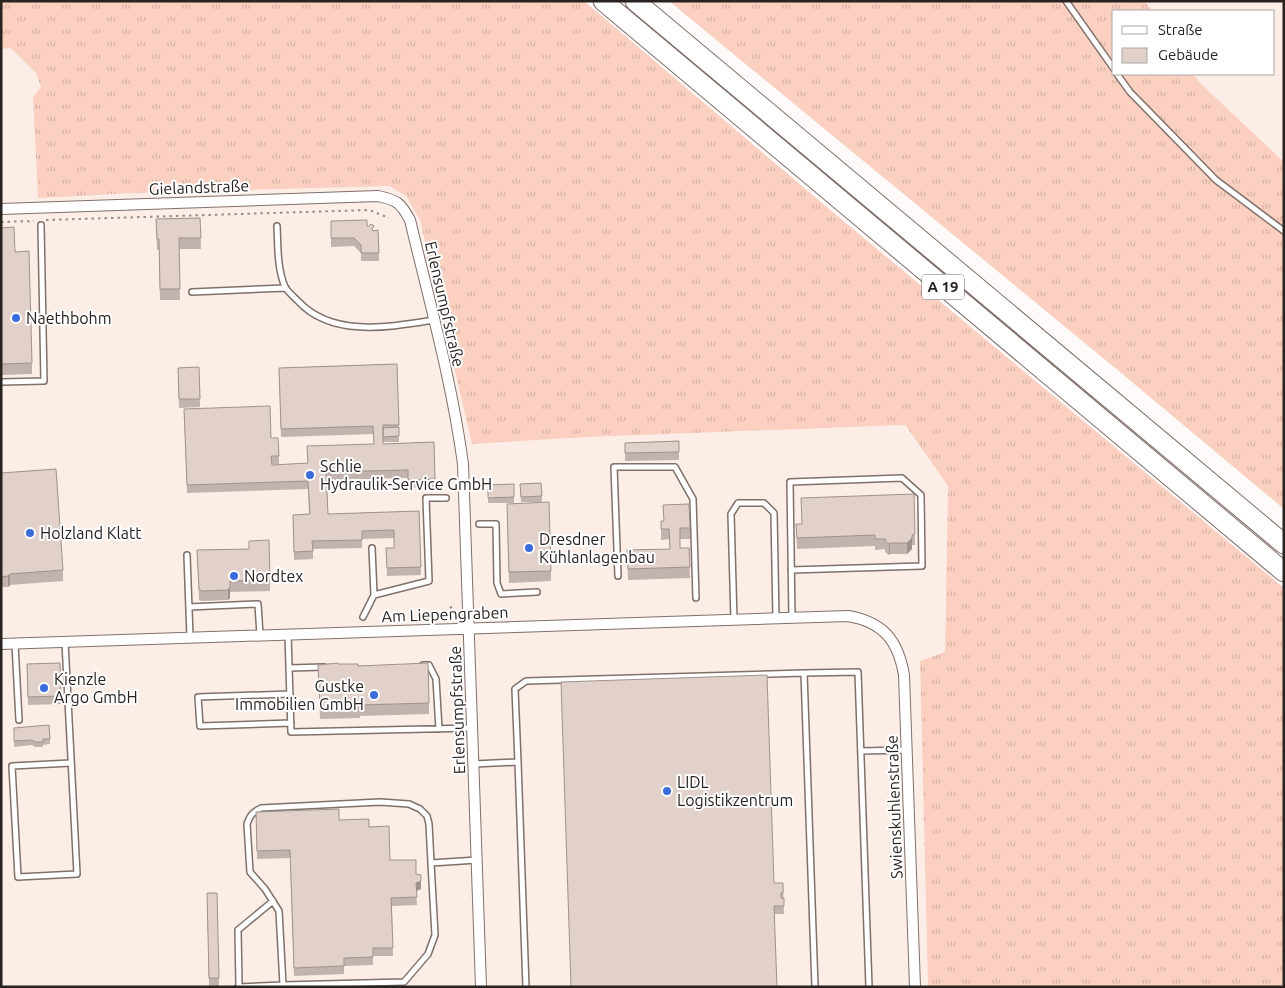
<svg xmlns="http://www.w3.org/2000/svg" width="1285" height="988" font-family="Ubuntu,sans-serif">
  <defs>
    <pattern id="grass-tufts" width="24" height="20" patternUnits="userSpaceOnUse" patternTransform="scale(1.25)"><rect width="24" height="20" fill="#fbd0c0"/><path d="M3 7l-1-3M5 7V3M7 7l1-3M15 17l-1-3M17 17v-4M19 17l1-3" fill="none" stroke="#d7b2a5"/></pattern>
  </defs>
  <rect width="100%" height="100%" fill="#fefaf9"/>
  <path fill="#fdede7" d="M1146,1H1284V162L1199,82L1194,74H1274V11H1152Z
    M11,48L36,73L41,87L96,196L137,193L389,186L406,196L420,220L473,444L588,437L904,425L948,486L945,652L920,661L928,987H1V49Z"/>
  <path fill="url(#grass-tufts)" d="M1,1H584L828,208L1284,588V987H928L920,661L945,652L948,486L905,425L588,437L472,444L420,220L406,196L389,186L137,193L38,198L33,97L41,87L36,73L11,48L1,49Z
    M669,1H1145L1152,11H1114V74H1194L1199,82L1284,162V509L1120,372Z"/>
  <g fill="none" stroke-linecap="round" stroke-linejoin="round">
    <defs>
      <path id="service" d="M1066,1L1114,69
        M1117,74L1130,92L1216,180L1284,231
        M277,226C278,246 277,268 285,287C288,292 294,297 298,301C332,338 390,327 434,320
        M192,292L286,288
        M1,382L44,381L41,225
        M479,524H496L497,583L501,594L537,592
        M187,555L190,637
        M791,570L922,566L921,495L902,478L790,482L792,618
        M618,576L614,467H675L693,499L696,598
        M374,595L429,581L426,498H446
        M189,607L258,604L260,635
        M363,617L374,595L372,548
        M734,620L731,514L738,503H764L774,513L776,618
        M288,634L291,732L472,728
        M65,642L77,874L18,877L12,766L71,763
        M15,644L19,720
        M423,665H429L436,679L439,729
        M289,668L324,667
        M804,673L858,672L869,987
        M290,694L198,697L200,726L291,723
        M861,751L907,750
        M518,762L515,689L526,681L804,673L815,987
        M474,764L518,762L526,987
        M431,863L435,935L428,954L404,982L283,985L279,911L265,889L250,872L247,824C250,815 253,812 261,808L380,802L409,804L420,809L427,816L429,824L431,863L477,860
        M239,986L238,930L273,901
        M238,987L283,985"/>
      <path id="minor" d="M1,209L378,196C397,200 401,203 410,220C429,300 452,382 463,464L481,987
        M1,644L848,616C883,622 898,640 904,675L915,987"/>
      <path id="motorway" d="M603,1L1284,572
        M635,1L1284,544"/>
    </defs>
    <use href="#service" stroke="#80706a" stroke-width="8"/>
    <use href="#minor" stroke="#80706a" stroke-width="12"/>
    <use href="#motorway" stroke="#80706a" stroke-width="21"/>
    <path stroke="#938e8c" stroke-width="2" stroke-dasharray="2.5 4" stroke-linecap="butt" d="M46,220L369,210L389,218
      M1,222L34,221
      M440,616L446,613L453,605
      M451,649C460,661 459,680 459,695"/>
    <use href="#service" stroke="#fff" stroke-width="5"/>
    <use href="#minor" stroke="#fff" stroke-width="10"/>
    <use href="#motorway" stroke="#fff" stroke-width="19"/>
  </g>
  <path fill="#c2b3ae" d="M200,218L201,249H179L180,300H160L159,250H157L156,219Z
    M331,221L367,225L374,231L378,230L379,261H361V253L354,246L331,247Z
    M1,228L15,252L32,363V374L1,375Z
    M397,364L399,442H383V444L434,442L435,487L408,488V478L327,480L328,514L419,511L421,575L387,576L386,548H394V538L362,539V548L313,549V559L294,560L293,515L309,514L308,489L187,493L184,409L271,438L279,456V464H272V465L308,463L374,444L373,434L281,437L279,368Z
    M199,367L200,407L179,408L178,368Z
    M679,441V460L625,461V443Z
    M1,473L63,570V581L10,585L8,587H1Z
    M541,483L542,502H521L520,484Z
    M514,484V503H488V485Z
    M663,505L690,528V539H680V548H689L690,578L628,580L627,550L670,549L669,539L661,540V521H664Z
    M507,515L551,571V581L509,583Z
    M796,524L915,534V545H912V549L907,554H890L889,555L885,552V549L875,550V546L797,549Z
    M249,549L270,580V591L230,592V598L228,600L202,601L199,600L197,550Z
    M60,663L61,704L28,705L27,664Z
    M338,664L358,666L429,703V714L360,716V718L320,719L318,665Z
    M49,725L50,744L43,745V747H35L32,745L14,747V728Z
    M256,812L339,820L369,827L390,860L416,874L421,889L416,891L417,905L392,906L393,956H373V965L344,966V974L294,976L290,858L257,859Z
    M774,883H783L784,914H774Z
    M207,893H217L219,986H209Z"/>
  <path fill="#9e928d" d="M912,538V549L907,554V543Z
    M890,543V554L889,555V544Z
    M10,574V585L8,587V576Z
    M230,587V598L228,600V590Z
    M421,881V889L416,891V883Z"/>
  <path fill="#e2d0ca" stroke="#9e928d" d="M200,218L201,238H179L180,289H160L159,239H157L156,219Z
    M367,220V225L368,227L371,224L374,226L372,229L373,231L378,230L379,253H361V245L354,238H331V221Z
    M14,227L15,252L29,251L32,363L1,364V228Z
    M397,364L399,425H383V444L434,442L435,479L408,480V470L326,472L328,514L419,511L421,567L387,568L386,548H394V530L362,531V540L312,541L313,551L294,552L293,515L310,514L308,481L187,485L184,409L270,406L271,438H278L279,456H271L272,465L308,463L307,446L374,444L373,426L281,429L279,368Z
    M199,367L200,399H179L178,368Z
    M399,427V436L383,437V428Z
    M679,441V452L625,453V443Z
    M56,469L63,570L10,574L8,576L1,577V473Z
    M541,483L542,496L521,497L520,484Z
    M514,484V497L488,498V485Z
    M914,494L915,534L912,535V538L907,543H890L889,544L885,541L886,539H875V535L797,538L796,524H802L801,498Z
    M549,502L551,571L509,572L507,504Z
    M689,504L690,528H680V548H689L690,567L628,569L627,550L670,549L669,529H661V521H664L663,505Z
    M269,540L270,580L230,581V587L228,590L202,591L199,589L197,550L249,549V541Z
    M60,663L61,696L28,697L27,664Z
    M338,663V664H358V666L428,663L429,703L360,705V707L320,709L318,665Z
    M767,675L774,883H783V893H781V898H784V906H774L777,987H571L561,682Z
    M49,725L50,739H43V742H35L32,740L14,741V728Z
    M339,809V820L369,819V827L389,826L390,860H416V874L421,875V881L416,883L417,897L391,898L393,948H373V957L344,958V966L294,968L290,850L257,851L256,812Z
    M207,893H217L219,978H209Z"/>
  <g fill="#3a6cdc" stroke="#fff" stroke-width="2">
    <circle cx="16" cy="318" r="5"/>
    <circle cx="310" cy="475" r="5"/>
    <circle cx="30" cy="533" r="5"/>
    <circle cx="529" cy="548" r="5"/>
    <circle cx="234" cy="576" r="5"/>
    <circle cx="44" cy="688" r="5"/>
    <circle cx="374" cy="695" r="5"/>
    <circle cx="667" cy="791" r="5"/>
  </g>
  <g text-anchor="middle" stroke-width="4" stroke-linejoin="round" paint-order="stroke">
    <rect fill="#fff" stroke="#696563" stroke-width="1" x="922" y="274.5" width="42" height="25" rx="4"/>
    <g font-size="15" font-weight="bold" fill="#292320">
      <text x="943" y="292">A 19</text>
    </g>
    <g font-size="16" fill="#292320" stroke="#fff">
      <text transform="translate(199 187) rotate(-2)" y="6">Gielandstraße</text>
      <text transform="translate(445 304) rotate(77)" y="6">Erlensumpfstraße</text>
      <text transform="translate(445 614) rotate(-2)" y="6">Am Liepengraben</text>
      <text transform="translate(457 710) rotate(-92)" y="6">Erlensumpfstraße</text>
      <text transform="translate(894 807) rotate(-92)" y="6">Swienskuhlenstraße</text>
    </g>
    <g font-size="16" fill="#292320" stroke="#fff" text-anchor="start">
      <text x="26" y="324">Naethbohm</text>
      <text x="320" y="472">Schlie<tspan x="320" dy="18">Hydraulik-Service GmbH</tspan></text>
      <text x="40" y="539">Holzland Klatt</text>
      <text x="539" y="545">Dresdner<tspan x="539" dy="18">Kühlanlagenbau</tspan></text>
      <text x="244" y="582">Nordtex</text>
      <text x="54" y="685">Kienzle<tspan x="54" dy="18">Argo GmbH</tspan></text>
      <text x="364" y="692" text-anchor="end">Gustke<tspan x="364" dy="18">Immobilien GmbH</tspan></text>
      <text x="677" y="788">LIDL<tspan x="677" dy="18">Logistikzentrum</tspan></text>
    </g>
  </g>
  <rect width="1285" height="988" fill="none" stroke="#292320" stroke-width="5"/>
  <rect x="1112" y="10" width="162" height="65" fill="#ffffff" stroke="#a9a7a6"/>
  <rect x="1122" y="26" width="25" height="8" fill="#ffffff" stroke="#a9a7a6"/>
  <text x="1158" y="35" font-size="15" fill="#292320">Straße</text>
  <rect x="1122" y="48" width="25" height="15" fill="#e2d0ca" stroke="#a9a7a6"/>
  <text x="1158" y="60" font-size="15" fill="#292320">Gebäude</text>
</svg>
